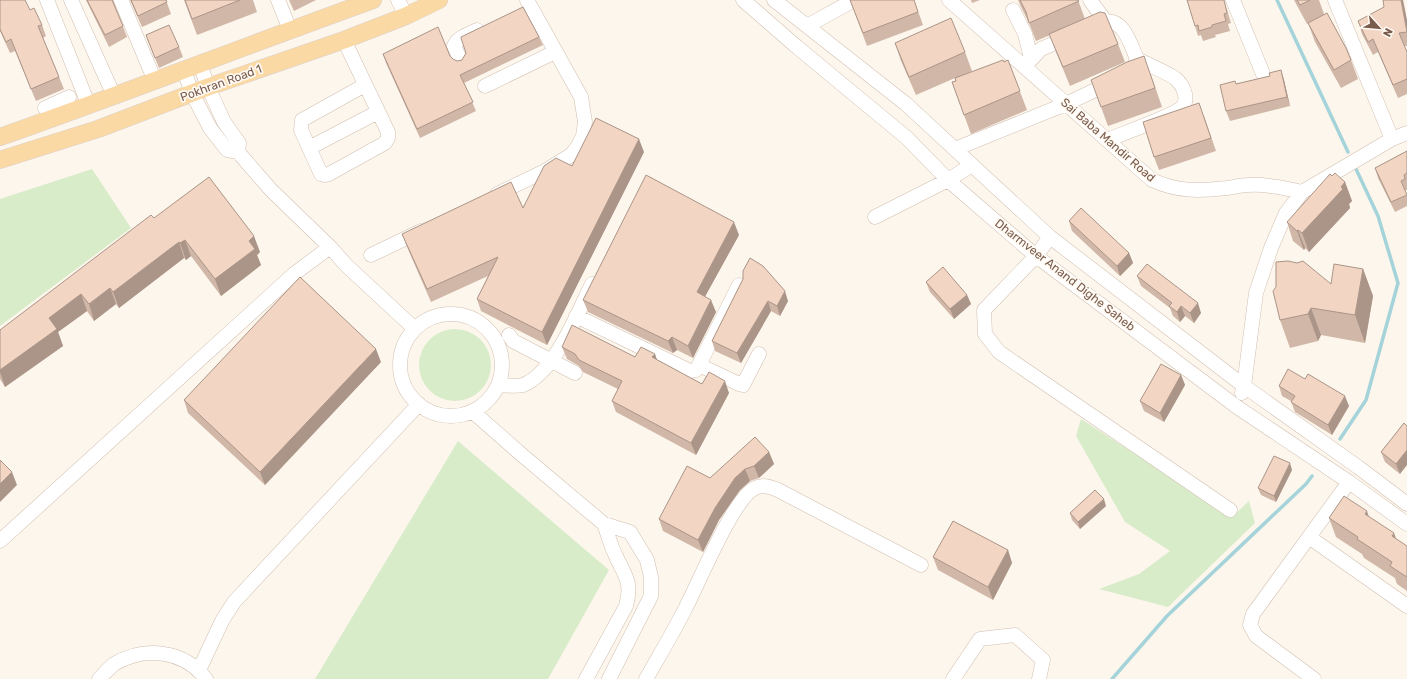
<svg xmlns="http://www.w3.org/2000/svg" width="1407" height="679" font-family="Rubik,sans-serif">
  <rect width="100%" height="100%" fill="#fdf6ec"/>
  <path fill="#d8ecc9" d="M92,169L131,228L0,326V199Z
    M419 365a36 36 0 1 1 72 0a36 36 0 1 1-72 0Z
    M1081,419L1232,517L1249,501L1255,523L1168,607L1099,589L1139,574L1170,551L1125,522L1076,436Z
    M458,441L609,570L548,679H315Z"/>
  <g fill="none" stroke-linecap="round" stroke-linejoin="round">
    <path stroke="#a5d3da" stroke-width="3.5" d="M1277,0L1348,152
      M1340,439L1366,400L1398,283L1378,216L1356,169
      M1112,679L1167,616L1306,484L1312,476"/>
    <defs>
      <path id="minor" d="M47,0L89,106
        M71,0L114,96
        M121,0L155,81
        M278,0L290,30
        M398,0L406,16
        M743,0L797,47L907,138L948,180L1036,256L1237,407L1349,482L1407,524
        M774,0L906,104L1050,237L1244,386L1358,467L1407,504
        M949,0L1152,180C1178,192 1199,191 1227,188C1234,187 1241,185 1248,185C1266,184 1284,188 1302,192
        M1090,0L1106,22
        M1233,0L1263,74
        M1335,0L1392,139L1407,133
        M1013,10L1025,34L1031,58
        M807,26L854,0
        M344,40L388,132V138L385,143L329,174L325,175L321,174L301,130L302,120L365,85
        M461,61L454,46C458,37 469,34 477,30
        M200,64L208,87L224,122L239,143L238,152
        M1025,66L1041,49L1069,37
        M184,70L192,93L210,128L227,150L238,152L271,190L330,247L347,266L415,329
        M485,86L555,52
        M45,108L69,97
        M1107,140C1119,135 1178,114 1183,106C1189,98 1183,85 1176,79C1168,73 1147,64 1137,59
        M309,148L378,112
        M955,149L1066,104L1129,74L1133,69L1137,59C1131,46 1124,18 1105,22C1100,23 1095,26 1090,28
        M497,194L545,171L571,155L578,146L583,136L585,122L581,97L527,0
        M875,217L948,180L972,165
        M1050,237L1036,256L984,310L985,334L999,352L1230,510
        M371,255L421,231
        M400 365a51 51 0 1 1 102 0a51 51 0 1 1-102 0Z
        M576,316L690,371L696,370L699,365L739,384L743,385L759,354
        M509,335L513,341L575,373
        M699,365L739,285
        M498,385C505,385 516,387 523,385C555,372 577,314 592,284
        M1242,393L1244,386L1256,293L1271,248L1286,213L1302,192L1392,139
        M472,411L522,455L604,524L630,532L647,560L651,577V596L609,679
        M1309,537L1407,606
        M0,541L294,274L330,247
        M199,670L222,621L234,602L419,404
        M99,679C104,674 109,668 114,664C145,646 184,650 206,679
        M586,679L626,606C633,581 624,575 615,554C610,544 608,534 604,524
        M646,679C659,656 673,633 685,609C698,585 733,498 755,488C763,484 771,487 778,490L921,565
        M953,679L980,639L1015,635L1043,660L1039,679
        M1314,679L1256,636L1250,625L1253,614L1349,482"/>
      <path id="major" d="M0,137C125,93 248,45 373,0
        M0,160L98,129L208,87L344,40L406,16L439,0"/>
    </defs>
    <use href="#minor" stroke="#d1beb0" stroke-width="15"/>
    <use href="#major" stroke="#dad1cd" stroke-width="18"/>
    <use href="#minor" stroke="#fff" stroke-width="14"/>
    <use href="#major" stroke="#fbd9a5" stroke-width="17"/>
  </g>
  <path fill="#d1b7a8" d="M0,0L30,10L42,25L46,36L43,38L64,89L36,101L15,51L10,53L0,31Z
    M86,0H113L127,37L109,47Z
    M130,0H166L171,14L142,27Z
    M184,0H253L257,12L197,35Z
    M289,0H316L294,11Z
    M850,0H914L923,25L867,46Z
    M971,0H980L972,3Z
    M1018,0H1078L1085,19L1118,44L1125,62L1070,86L1056,52L1050,35L1036,41L1029,23L1021,7Z
    M1187,0H1224L1231,23L1228,24L1230,31L1215,35L1216,37L1203,41L1201,35L1198,36L1195,26Z
    M1294,0H1319L1324,14L1351,60L1358,79L1341,88L1315,42L1308,23L1313,21L1307,24Z
    M1407,20V46H1404L1407,52V94L1398,98L1378,52L1373,55L1362,34L1358,21Z
    M146,35L179,47L183,57L159,68Z
    M539,37L543,45L464,83L476,111L420,138L386,63L383,54L453,59L457,61L462,60Z
    M895,43L965,52L972,71L964,75L1008,60L1027,110L971,134L952,82L956,81L955,78L916,95L901,61Z
    M1281,70L1284,80L1290,106L1230,121L1226,111L1236,84L1270,76Z
    M1151,75L1162,107L1108,126L1101,107Z
    M1204,116L1216,151L1159,170L1154,157Z
    M1407,151V190H1405L1407,195V206L1395,212L1378,178L1375,168Z
    M644,152L547,345L481,311L477,299L488,276L431,302L407,247L402,234L523,208L572,166Z
    M1332,176L1345,182L1352,201L1349,204L1350,208L1309,252L1305,248L1304,250L1293,241L1287,222Z
    M154,218L260,252L257,255L261,265L221,296L191,256L186,260L184,258L119,308L116,304L94,321L87,311L58,332L63,346L5,387L0,379V330Z
    M1069,221L1129,253L1133,263L1120,276L1072,231Z
    M739,235L705,296L716,312L693,358L677,350L673,353L588,312L583,300Z
    M1363,269L1373,296L1365,343L1321,335L1318,341L1290,348L1280,320L1331,284Z
    M1137,276L1201,313L1194,323L1185,316L1180,322L1173,316L1170,308L1141,286Z
    M743,279L788,301L780,316L771,311L741,363L715,351L712,341Z
    M926,282L967,295L971,304L954,319L930,292Z
    M562,347L635,357L655,354L657,360L702,384L729,393L696,455L616,412L612,401L618,389L583,372L579,366L567,359Z
    M381,362L265,485L188,413L184,400Z
    M1181,375L1185,385L1164,422L1144,411L1140,401Z
    M1279,386L1349,406L1332,435L1295,412L1291,401L1282,396Z
    M1404,423L1400,474L1385,462L1381,452Z
    M769,452L774,464L759,478L750,481L740,490L719,520L703,552L663,531L659,519Z
    M1292,470L1276,502L1261,495L1258,488Z
    M1106,506L1080,529L1072,520L1070,513Z
    M1368,516L1396,539L1407,546V591L1397,584L1395,578L1364,558L1362,554L1336,537L1329,518Z
    M1008,550L1012,563L993,600L938,570L933,557Z"/>
  <path fill="#aa9588" d="M1401,0H1403L1407,20V33Z
    M1281,70L1284,80L1290,106L1287,97Z
    M639,139L644,152L547,345L542,332Z
    M1345,182L1352,201L1349,204L1350,208L1309,252L1302,233Z
    M734,222L739,235L701,304L697,292Z
    M1298,230L1305,248L1304,250L1297,231Z
    M254,236L260,252L257,255L261,265L221,296L215,279L249,241Z
    M185,240L191,256L186,260L180,243Z
    M179,242L184,258L119,308L113,292Z
    M1129,253L1133,263L1120,276L1117,266Z
    M1363,269L1373,296L1365,343L1355,315Z
    M110,288L116,304L94,321L89,304Z
    M785,291L788,301L780,316L777,306Z
    M81,294L87,311L58,332L63,346L5,387L0,372V370L49,318Z
    M967,295L971,304L954,319L950,309Z
    M711,300L716,312L693,358L688,346Z
    M768,301L771,311L741,363L737,353Z
    M1198,303L1201,313L1194,323L1190,313Z
    M1181,306L1185,316L1180,322L1177,312Z
    M1311,308L1321,335L1318,341L1308,314Z
    M672,337L677,350L673,353L668,341Z
    M376,349L381,362L265,485L260,472Z
    M655,354L659,366L652,357Z
    M1181,375L1185,385L1164,422L1160,413Z
    M725,381L729,393L696,455L691,443Z
    M1345,396L1349,406L1332,435L1328,425Z
    M1407,450V465L1400,474L1396,464Z
    M769,452L774,464L759,478L754,466Z
    M1290,463L1292,470L1276,502L1274,496Z
    M745,469L750,481L740,490L719,520L703,552L698,540L715,508L735,478Z
    M12,472L17,485L0,502V484Z
    M1104,499L1106,506L1080,529L1078,522Z
    M1367,511L1373,530L1365,514Z
    M1394,533L1401,552L1392,536Z
    M1008,550L1012,563L993,600L988,587Z"/>
  <path fill="#f3d5c3" stroke="#aa9588" d="M0,0H25L30,10L34,8L42,25L38,26L59,77L31,89L11,39L6,42L0,29Z
    M87,0H112L123,26L105,35Z
    M131,0H166L167,2L138,16Z
    M185,0H240L192,19Z
    M850,0H914L918,12L863,33Z
    M1020,0H1078L1079,1L1029,23L1026,12Z
    M1187,0H1224L1227,13L1224,14L1226,21L1212,25V27L1199,31L1198,25L1195,26Z
    M1297,0H1310L1300,5Z
    M1383,0H1401L1407,32L1399,33L1407,52V79L1393,85L1373,39L1368,42L1358,21L1384,7Z
    M523,7L539,37L460,75L473,102L417,129L383,54L438,27L450,56L453,59L457,61L462,60L466,53L461,38V37Z
    M1100,12L1105,13L1118,44L1063,67L1049,34Z
    M1327,13L1346,48L1351,60L1334,70L1308,23Z
    M951,18L965,52L909,77L895,43Z
    M169,25L179,47L155,58L146,35Z
    M1144,56L1155,88L1101,107L1091,80L1127,62Z
    M1003,60L1004,62L1008,60L1020,91L964,115L952,82L956,81L955,78Z
    M1281,70L1287,97L1226,111L1220,85L1235,81L1236,84L1270,76L1269,73Z
    M1199,103L1211,138L1154,157L1143,122Z
    M596,118L639,139L542,332L477,299L498,257L427,289L402,234L511,182L523,208L544,166L556,158L572,166Z
    M1407,151V173L1404,175L1405,179L1401,181L1407,195L1391,202L1375,168Z
    M1335,173L1345,182L1341,187L1343,189L1302,233L1298,230L1297,231L1287,222L1330,174L1332,176Z
    M646,175L734,222L697,292L711,300L688,346L672,337L668,341L583,300Z
    M209,177L254,236L249,241L255,249L215,279L185,240L180,243L179,242L113,292L110,288L89,304L81,294L49,318L57,329L0,370V330L151,215L154,218Z
    M1081,208L1129,253L1117,266L1069,221Z
    M750,258L763,266L785,291L777,306L768,301L737,353L712,341L743,279V271Z
    M1288,261L1297,263L1303,261L1331,284L1334,264L1363,269L1355,315L1311,308L1308,314L1280,320L1273,291L1276,287V262Z
    M1147,264L1198,303L1190,313L1181,306L1177,312L1169,306L1172,303L1137,276Z
    M943,267L967,295L950,309L926,282Z
    M300,277L376,349L260,472L184,400Z
    M572,325L635,357L641,347L655,354L652,357L702,384L709,372L725,381L691,443L612,401L622,381L579,360L575,354L562,347Z
    M1161,364L1181,375L1160,413L1140,401Z
    M1288,369L1305,379L1308,374L1345,396L1328,425L1291,402L1295,396L1279,386Z
    M1404,423L1407,426V450L1396,464L1381,452Z
    M755,437L769,452L754,466L745,469L735,478L715,508L698,540L659,519L687,466L710,478Z
    M1274,456L1290,463L1274,496L1258,488Z
    M0,460L12,472L0,484Z
    M1095,490L1104,499L1078,522L1070,513Z
    M1344,496L1367,511L1365,514L1394,533L1392,536L1407,546V577L1390,566L1392,562L1357,539L1358,537L1329,518Z
    M953,521L1008,550L988,587L933,557Z"/>
  <g text-anchor="middle" stroke-width="3.5" stroke-linejoin="round" paint-order="stroke">
    <g font-size="12" fill="#7a5c4d" stroke="#fffaf3">
      <text transform="translate(221 83) rotate(-20)" y="4">Pokhran Road 1</text>
      <text transform="translate(1108 140) rotate(41)" y="4">Sai Baba Mandir Road</text>
      <text transform="translate(1065 275) rotate(38)" y="4">Dharmveer Anand Dighe Saheb</text>
    </g>
  </g>
  <g transform="translate(1379 28) rotate(117)" stroke="#fffaf3" stroke-width="3" paint-order="stroke">
  <path d="M0-3L7 15L0 10L-7 15Z" fill="#7a5c4d"/>
  <text y="-6" font-size="11" font-weight="bold" text-anchor="middle" fill="#7a5c4d">N</text>
  </g>
</svg>
